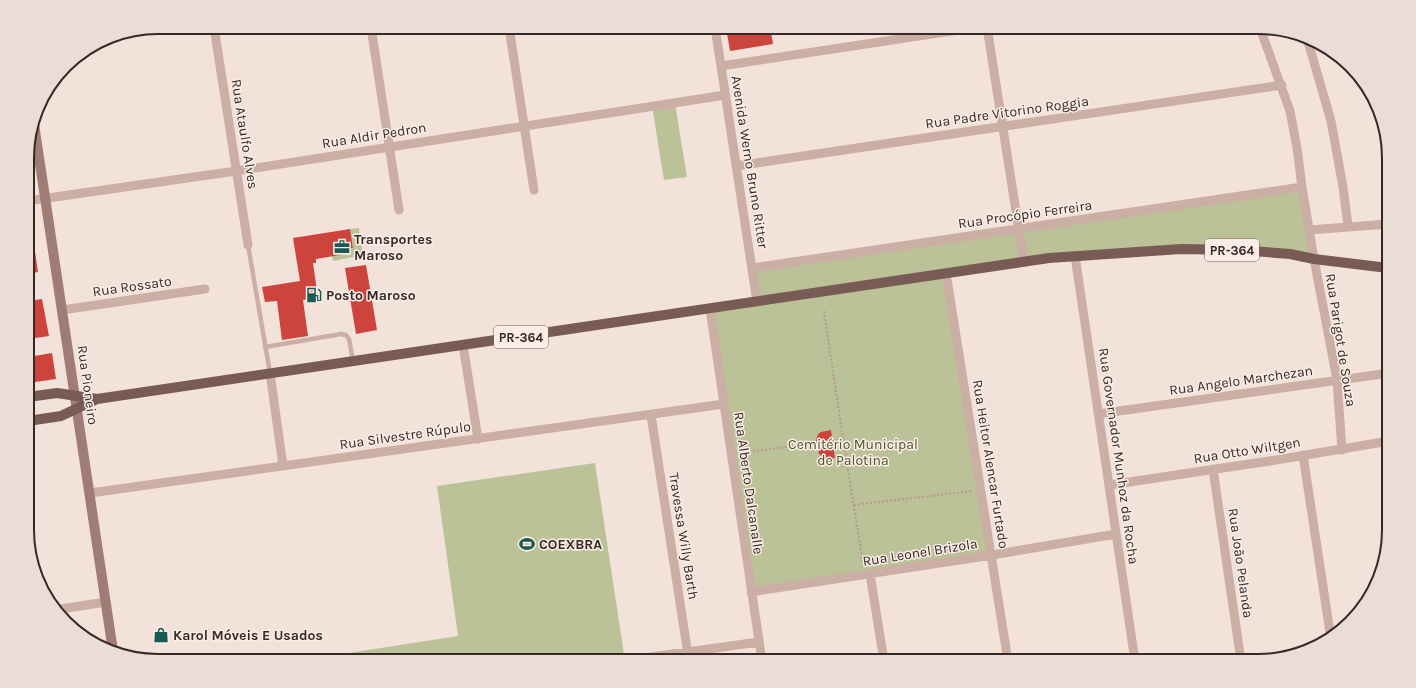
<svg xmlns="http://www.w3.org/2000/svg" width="1416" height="688" font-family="Karla,sans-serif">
  <rect width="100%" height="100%" fill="#f3e2d9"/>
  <path fill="#bcc298" d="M675,103L687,177L664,180L652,106Z
    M1302,187L1314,259L1181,249L946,273L992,555L751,592L710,309L757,302L752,268Z
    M359,228L363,255L333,261L332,256L346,254L345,249L353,248L350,229Z
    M595,463L625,661H297L458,636L437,486Z"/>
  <path fill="#cd443d" d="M726,27H770L773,44L730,51Z
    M350,229L353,248L345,249L346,254L316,259V263H313L318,298L303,300L308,336L282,340L277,301L265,302L262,287L300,281L293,238Z
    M27,238H33L38,272L28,274Z
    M366,265L377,330L356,334L345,268Z
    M42,299L49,336L28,339V301Z
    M52,353L56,379L28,383V357Z
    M831,430L835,458L826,460L819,454L816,440L818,434L821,432Z"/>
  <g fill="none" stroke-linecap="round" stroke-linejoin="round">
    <path stroke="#b7988e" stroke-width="2" stroke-dasharray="2 2" stroke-linecap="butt" d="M824,311L843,439L863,563
      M741,453L843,439
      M854,505L971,491"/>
    <path stroke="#cbafa4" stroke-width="4.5" d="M248,245L270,373
      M265,347L341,334L346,335L349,339L353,361"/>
    <path stroke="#cbafa4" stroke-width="9" d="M214,27L248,245
      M371,27L399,210
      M509,27L534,190
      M715,27L757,302
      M987,27L1024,262
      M1260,28L1290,111L1297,148L1302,187L1314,259L1337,380L1342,450
      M1307,38L1331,121L1343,187L1348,226
      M721,66L978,27
      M736,166L1282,85
      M27,201L236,171L725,95
      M1309,230L1388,224
      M1075,256L1135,661
      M752,268L1302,187
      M946,273L1008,661
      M710,309L762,661
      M62,310L205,289
      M463,345L478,439
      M270,373L283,466
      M1098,414L1389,373
      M651,415L689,661
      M1303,455L1331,639
      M1213,469L1241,661
      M1109,485L1276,460L1389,441
      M90,493L724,404
      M870,574L884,661
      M751,592L992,555L1116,534
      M54,610L106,602
      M629,660L759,642"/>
    <path stroke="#9f7d76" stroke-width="10" d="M34,124L113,651"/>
    <path stroke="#795b56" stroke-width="10" d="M28,397L57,393L97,399
      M28,421L61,416L97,399L1049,258L1181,249L1240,250L1290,254L1314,259L1388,268"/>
  </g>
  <defs>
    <symbol id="office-bare" viewBox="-9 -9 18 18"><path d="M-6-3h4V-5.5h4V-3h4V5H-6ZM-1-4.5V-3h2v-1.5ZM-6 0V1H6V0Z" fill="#1a5a52" stroke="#faede5" stroke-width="2.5" paint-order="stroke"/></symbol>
    <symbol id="fuel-bare" viewBox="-9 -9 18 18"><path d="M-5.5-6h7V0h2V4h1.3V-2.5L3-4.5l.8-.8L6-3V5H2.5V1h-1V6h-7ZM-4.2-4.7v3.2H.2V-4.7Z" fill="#1a5a52" stroke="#faede5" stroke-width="2.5" paint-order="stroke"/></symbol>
    <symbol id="stadium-bare" viewBox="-9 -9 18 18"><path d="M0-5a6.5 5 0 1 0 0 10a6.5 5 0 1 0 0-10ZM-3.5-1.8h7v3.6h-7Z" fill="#1a5a52" stroke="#faede5" stroke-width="2.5" paint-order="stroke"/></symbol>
    <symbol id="shop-bare" viewBox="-9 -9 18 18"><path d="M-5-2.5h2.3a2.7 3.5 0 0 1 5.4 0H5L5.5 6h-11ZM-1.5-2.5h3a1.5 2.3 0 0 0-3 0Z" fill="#1a5a52" stroke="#faede5" stroke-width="2.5" paint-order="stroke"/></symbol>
  </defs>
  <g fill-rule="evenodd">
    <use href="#office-bare" x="331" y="236" width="22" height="22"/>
    <use href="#fuel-bare" x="303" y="284" width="22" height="22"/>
    <use href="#stadium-bare" x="516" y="533" width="22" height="22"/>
    <use href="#shop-bare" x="150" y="624" width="22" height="22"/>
  </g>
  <g text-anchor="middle" stroke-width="3" stroke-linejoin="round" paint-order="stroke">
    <g fill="#faede5" stroke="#71635f" stroke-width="1">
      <rect x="1205" y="239" width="54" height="22" rx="3"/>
      <rect x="494" y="326" width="54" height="22" rx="3"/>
    </g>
    <g font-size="13" font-weight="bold" fill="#362826">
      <text x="1232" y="255">PR-364</text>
      <text x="521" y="342">PR-364</text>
    </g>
    <g font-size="14" fill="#362826" stroke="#faede5">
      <text transform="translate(1007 112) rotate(-8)" y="5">Rua Padre Vitorino Roggia</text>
      <text transform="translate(245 134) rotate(81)" y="5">Rua Ataulfo Alves</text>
      <text transform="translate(374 135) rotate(-9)" y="5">Rua Aldir Pedron</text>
      <text transform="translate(750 162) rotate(81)" y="5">Avenida Werno Bruno Ritter</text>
      <text transform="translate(1025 214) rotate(-8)" y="5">Rua Procópio Ferreira</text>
      <text transform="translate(132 286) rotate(-8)" y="5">Rua Rossato</text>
      <text transform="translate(1341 340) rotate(81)" y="5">Rua Parigot de Souza</text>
      <text transform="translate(1241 380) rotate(-8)" y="5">Rua Angelo Marchezan</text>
      <text transform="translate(88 385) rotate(82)" y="5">Rua Pioneiro</text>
      <text transform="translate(405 435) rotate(-8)" y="5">Rua Silvestre Rúpulo</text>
      <text transform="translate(1247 450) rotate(-9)" y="5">Rua Otto Wiltgen</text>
      <text transform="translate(1119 456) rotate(82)" y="5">Rua Governador Munhoz da Rocha</text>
      <text transform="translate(991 464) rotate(81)" y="5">Rua Heitor Alencar Furtado</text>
      <text transform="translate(749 483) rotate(82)" y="5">Rua Alberto Dalcanalle</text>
      <text transform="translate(684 536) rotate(81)" y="5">Travessa Willy Barth</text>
      <text transform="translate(920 552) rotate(-9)" y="5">Rua Leonel Brizola</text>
      <text transform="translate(1241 563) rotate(82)" y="5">Rua João Pelanda</text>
    </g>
    <g font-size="14" font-weight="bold" fill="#362826" stroke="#faede5" text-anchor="start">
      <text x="354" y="244">Transportes<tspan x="354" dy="16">Maroso</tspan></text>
      <text x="326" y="300">Posto Maroso</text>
      <text x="539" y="549">COEXBRA</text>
      <text x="173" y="640">Karol Móveis E Usados</text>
    </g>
    <g font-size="14" fill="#4e5629" stroke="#faede5">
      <text x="853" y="449">Cemitério Municipal<tspan x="853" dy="16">de Palotina</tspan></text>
    </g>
  </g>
  <path d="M0 0H1416V688H0ZM158 34H1258A124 124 0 0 1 1382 158V530A124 124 0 0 1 1258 654H158A124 124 0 0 1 34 530V158A124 124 0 0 1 158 34Z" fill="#eaddd6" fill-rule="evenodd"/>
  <path fill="none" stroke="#362826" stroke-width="2" d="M158 34H1258A124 124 0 0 1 1382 158V530A124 124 0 0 1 1258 654H158A124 124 0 0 1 34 530V158A124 124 0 0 1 158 34Z"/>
</svg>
